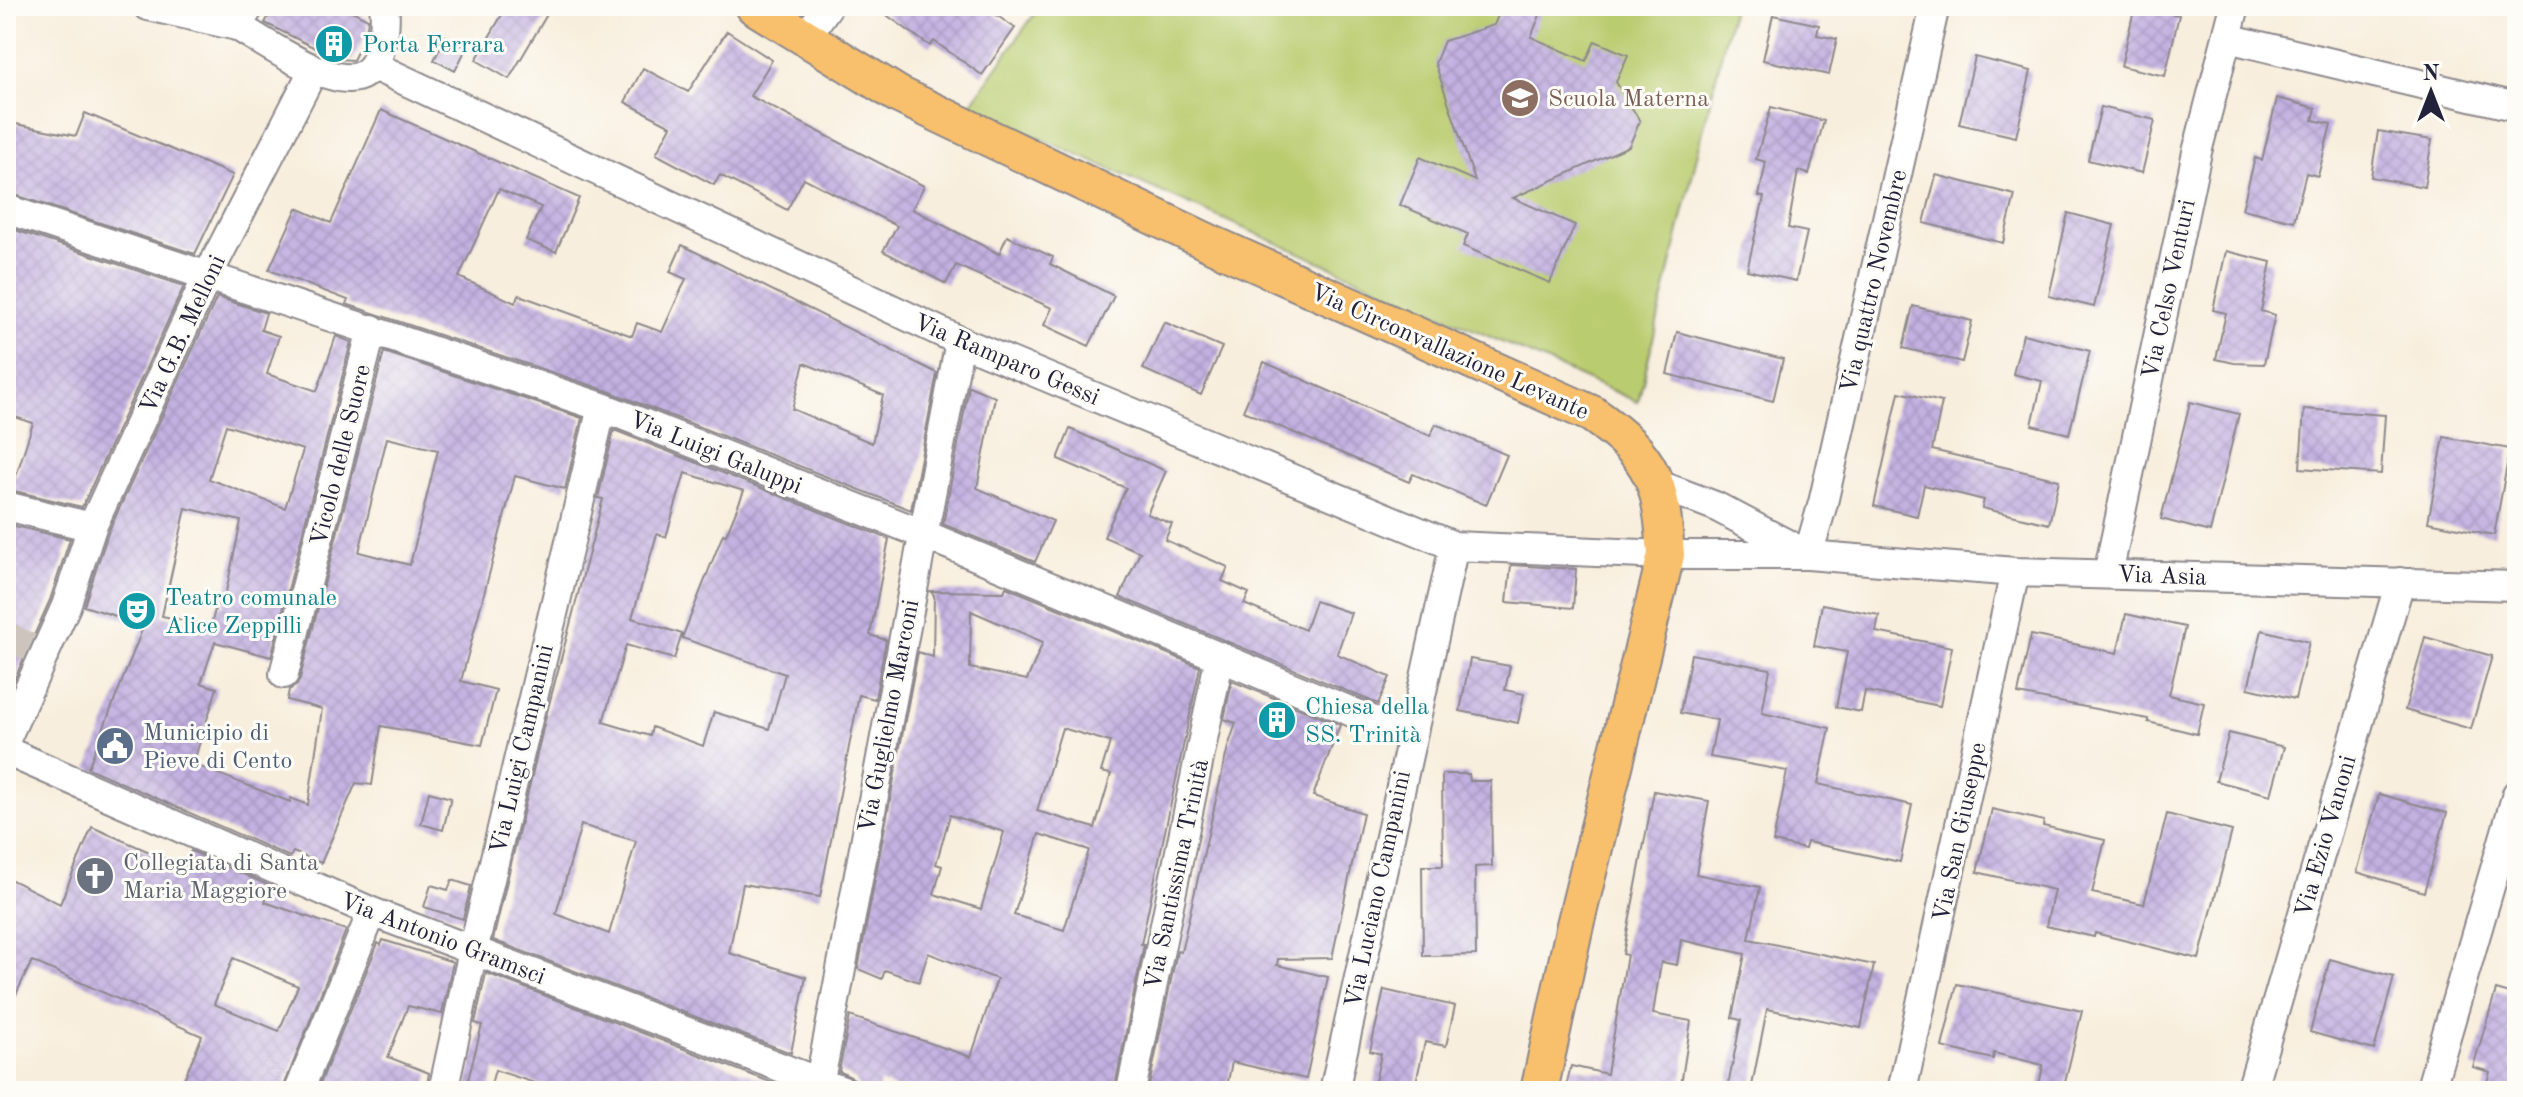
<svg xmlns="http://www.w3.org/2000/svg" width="2523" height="1097" font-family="'Old Standard TT',serif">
  <defs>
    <pattern id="building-cross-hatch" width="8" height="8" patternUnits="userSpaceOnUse" patternTransform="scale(2)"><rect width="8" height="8" fill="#c3b1e1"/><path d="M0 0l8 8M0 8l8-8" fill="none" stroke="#a798c2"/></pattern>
  </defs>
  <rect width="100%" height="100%" fill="#fdfcf7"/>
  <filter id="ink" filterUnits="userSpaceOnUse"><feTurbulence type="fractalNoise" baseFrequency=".0125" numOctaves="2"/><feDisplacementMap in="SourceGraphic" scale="16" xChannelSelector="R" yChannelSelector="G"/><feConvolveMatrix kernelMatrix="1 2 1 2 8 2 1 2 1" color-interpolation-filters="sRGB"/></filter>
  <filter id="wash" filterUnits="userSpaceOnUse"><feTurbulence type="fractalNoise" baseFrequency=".006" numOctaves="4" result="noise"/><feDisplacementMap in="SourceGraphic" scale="32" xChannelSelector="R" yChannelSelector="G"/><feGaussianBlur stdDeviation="1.8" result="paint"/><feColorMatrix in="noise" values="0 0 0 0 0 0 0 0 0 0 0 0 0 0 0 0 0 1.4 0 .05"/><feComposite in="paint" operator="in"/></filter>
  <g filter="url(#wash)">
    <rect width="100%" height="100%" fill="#f8eedd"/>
    <path fill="#bacc6f" stroke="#6e7755" stroke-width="2" d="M1040,6H1733L1638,402L969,107Z"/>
    <g id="blocks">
      <path fill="url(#building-cross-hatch)" fill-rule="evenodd" d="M274,6H342L368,19L366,34L353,60L337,59L265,23Z
        M507,6H552L509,79L476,60Z
        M874,6H983L1015,28L982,75L934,41L930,46Z
        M1502,6H1520L1540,15L1531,37L1586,61L1595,41L1628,55L1616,82L1640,121L1629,146L1513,198L1575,225L1550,283L1463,246L1468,234L1400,205L1420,157L1475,181L1435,63L1444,41L1494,25Z
        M2135,6L2179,15L2165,76L2121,66Z
        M1773,15L1819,25L1817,35L1837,39L1829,75L1763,60Z
        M727,31L772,60L750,96L924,186L912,209L999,254L1007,236L1053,257L1050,264L1114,296L1089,346L1044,325L1052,308L956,265L946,284L883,251L897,226L804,178L787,210L720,175L714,185L656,154L671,126L625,102L643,68L688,92Z
        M446,36L467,47L455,71L434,60Z
        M1975,57L2031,71L2016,137L1959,124Z
        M2277,98L2316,108L2313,120L2331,124L2318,176L2306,173L2294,221L2242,209L2255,158L2262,160Z
        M1771,107L1824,121L1809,174L1798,171L1788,228L1807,232L1796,281L1747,270L1764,197L1759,196L1766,162L1756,159Z
        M2101,107L2155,120L2142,173L2088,160Z
        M381,110L579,198L556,252L526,240L541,207L499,189L459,277L515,303L519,295L632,336L637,323L662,332L686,279L670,272L682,245L937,373L911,510L608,391L346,304L348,300L269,270L297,208L331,223ZM804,363L883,395L872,443L792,409Z
        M85,113L233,175L195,254L6,192V122L76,136Z
        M2378,131L2432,140L2424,187L2371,177Z
        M1936,175L2015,195L2003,243L1924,223Z
        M2068,213L2114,225L2094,307L2049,296Z
        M6,227L184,286L82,507L6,489V473L16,476L33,423L6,414Z
        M2226,251L2271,262L2261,311L2275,315L2264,364L2234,363L2216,359L2226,313L2213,310Z
        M217,297L266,313L261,330L279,336L267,374L317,391L336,336L351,342L271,657L215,642L201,683L217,688L193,764L290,802L291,798L308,805L322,709L287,700L289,690L297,685L300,678L384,352L582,418L565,489L515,476L461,681L496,690L482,745L381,726L372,785L356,783L321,863L293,852L290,857L88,768L144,625L84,606L108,533ZM226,425L303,450L285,508L209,479ZM387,438L438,450L410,565L359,552ZM186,508L241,521L223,606L216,605L211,626L162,616Z
        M1913,306L1972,321L1962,362L1903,348Z
        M1164,322L1222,347L1201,395L1143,369Z
        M1677,332L1783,359L1773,401L1667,374Z
        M2023,334L2090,351L2069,434L2032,425L2042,381L2013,374Z
        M1264,362L1430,436L1436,424L1507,455L1486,505L1413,474L1409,482L1243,411Z
        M969,386L995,397L977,488L1053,521L1035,562L943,524Z
        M1899,392L1942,402L1932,450L2059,480L2049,524L1982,508L1984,500L1924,485L1917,516L1874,506Z
        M2190,402L2239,414L2210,532L2161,519Z
        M2304,409L2385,415L2381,474L2300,468Z
        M1070,429L1166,471L1147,514L1172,524L1165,540L1228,567L1222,581L1249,593L1244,604L1305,630L1315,601L1351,613L1337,654L1390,677L1378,704L1120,597L1140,552L1104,537L1126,488L1058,459Z
        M614,430L889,539L870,635L886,640L875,699L859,695L820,897L743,884L729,953L806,977L791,1053L493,940L546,716L603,499L598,498ZM685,473L744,491L726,535L723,534L682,638L785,674L769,729L714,712L703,746L652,727L650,736L603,722L626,645L674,659L682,634L632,618L657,534L666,537ZM581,825L636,841L609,934L556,914Z
        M2444,437L2510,449L2494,535L2428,522Z
        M6,524L70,539L50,600L6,698Z
        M1511,565L1576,569L1573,608L1507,602Z
        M1006,587L1200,667L1141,944H1144L1114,1091H902L880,1082L878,1091H860L856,1080L839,1071L850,1016L971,1057L997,979L928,953L919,982L885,970L882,979L858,969L918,652L933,657L934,595L930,591L1004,592ZM971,611L1043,642L1027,680L970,668ZM1062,728L1110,742L1101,772L1111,774L1095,828L1037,811ZM950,815L1004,832L981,909L934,894L942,866L936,864ZM1039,834L1089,850L1064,930L1014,915Z
        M1822,604L1879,615L1876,632L1952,647L1940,706L1865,691L1861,712L1836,707L1847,652L1814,646Z
        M2126,614L2185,627L2169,695L2204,703L2197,734L2148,722V719L2018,694L2031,635L2117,653Z
        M2262,630L2309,642L2295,699L2248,688Z
        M2425,637L2492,656L2471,729L2405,710Z
        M1691,654L1770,669L1762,713L1830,728L1818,784L1912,805L1900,862L1807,842L1805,849L1773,842L1787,771L1710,757L1717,720L1680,713Z
        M1470,659L1510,666L1505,690L1524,694L1518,723L1460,711Z
        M1232,681L1340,725L1313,796L1363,813L1332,958L1278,959L1277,965L1328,977L1306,1079L1232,1062L1226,1091H1148L1177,951L1181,952L1228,747L1236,723L1224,719Z
        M2229,733L2284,747L2271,795L2216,781Z
        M1442,774H1469L1470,781H1491L1492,866L1475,867L1476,955L1423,956L1422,866H1443Z
        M1654,791L1709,801L1696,874L1760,887L1749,939L1874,965L1861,1028L1767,1009L1751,1091H1727L1741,1020L1732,1018L1745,954L1681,940L1677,965L1661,962L1653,1014L1691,1021L1680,1091H1565L1571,1066L1607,1074L1627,955L1623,954Z
        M429,792L451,798L443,830L421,824Z
        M2379,794L2447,813L2424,892L2357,872Z
        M1992,809L2044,821L2043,826L2105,840L2092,893L2144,904L2167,814L2232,831L2199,959L2095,933L2094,937L2046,926L2054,890L1977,872Z
        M92,827L184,867L191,851L270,886L265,902L346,930L282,1091H179L202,1036L32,961L6,1015V877L60,904ZM233,958L298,986L279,1031L214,1004Z
        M452,880L471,886L463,919L424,907L431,885L448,890Z
        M383,940L453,962L442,1014L408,1006L388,1057L429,1073L426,1091H317L378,943L381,945Z
        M2330,959L2394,977L2374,1050L2310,1032Z
        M486,973L783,1087V1091H559L495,1070L489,1091H460L462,1086L466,1088L482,1025L475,1023Z
        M1957,984L2082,1011L2063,1091H2038L2043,1065L1994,1053L1993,1059L1942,1047Z
        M1384,990L1455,1006L1446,1046L1425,1042L1414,1091H1373L1381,1054L1370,1051Z
        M2496,990L2517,996V1091H2484L2490,1072L2473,1067Z"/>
    </g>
  </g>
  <g filter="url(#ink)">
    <use href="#blocks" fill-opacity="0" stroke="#8d888c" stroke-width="2"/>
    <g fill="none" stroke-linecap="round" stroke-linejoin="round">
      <path stroke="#cdc5bd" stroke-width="28" stroke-dasharray="28 14" stroke-linecap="butt" d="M6,635L35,650"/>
      <defs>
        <path id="minor" d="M148,6L237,26
          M250,6L237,26C262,41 328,86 357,77C371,73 376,62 380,50C384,36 386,20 384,6
          M805,38L828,6
          M2227,38L2517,107
          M374,66L960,341L1454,546L1666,555H1808L2015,572L2517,586
          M6,209L602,407L923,534L1410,736
          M1657,484L1715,506L1804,553
          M6,506L92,527
          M1808,555L1823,503L1935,6
          M2108,574L2197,152L2235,6
          M284,674L372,329
          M6,739L66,606L92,527L207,277L314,69
          M6,751L372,912L843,1091
          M299,1091L372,912
          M443,1091L473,951L602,407
          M818,1091L960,341
          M1131,1091L1220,656
          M1334,1091L1454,546
          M1902,1091L2015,572
          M2251,1091L2400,582
          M2430,1091L2517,794"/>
        <path id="major" d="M754,6L899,95L1214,245L1592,414C1655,458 1661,482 1666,555L1575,925L1539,1091"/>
      </defs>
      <use href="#minor" stroke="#8d888c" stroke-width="32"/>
      <use href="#major" stroke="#8d888c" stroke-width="40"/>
      <use href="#minor" stroke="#fff" stroke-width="28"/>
      <use href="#major" stroke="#f8bf6c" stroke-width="36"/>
    </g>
  </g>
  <defs>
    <symbol id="building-disc" viewBox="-11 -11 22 22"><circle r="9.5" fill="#0f9aa8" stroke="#fdfcf7"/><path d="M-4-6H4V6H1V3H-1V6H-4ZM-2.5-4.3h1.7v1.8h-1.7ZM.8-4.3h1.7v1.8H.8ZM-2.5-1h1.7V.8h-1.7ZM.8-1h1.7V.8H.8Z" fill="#fff"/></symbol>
    <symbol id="school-disc" viewBox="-11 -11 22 22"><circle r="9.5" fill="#8d6e63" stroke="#fdfcf7"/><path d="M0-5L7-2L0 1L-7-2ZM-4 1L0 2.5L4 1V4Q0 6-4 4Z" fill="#fff"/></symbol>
    <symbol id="theatre-disc" viewBox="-11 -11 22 22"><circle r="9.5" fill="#0f9aa8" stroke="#fdfcf7"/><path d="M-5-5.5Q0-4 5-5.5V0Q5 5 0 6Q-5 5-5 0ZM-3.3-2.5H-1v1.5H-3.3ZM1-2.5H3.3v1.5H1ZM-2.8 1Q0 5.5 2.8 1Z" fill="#fff"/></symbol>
    <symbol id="civic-disc" viewBox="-11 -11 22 22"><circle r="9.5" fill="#5c6f8a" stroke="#fdfcf7"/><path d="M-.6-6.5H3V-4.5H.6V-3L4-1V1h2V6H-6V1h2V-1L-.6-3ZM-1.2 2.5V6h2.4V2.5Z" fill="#fff"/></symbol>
    <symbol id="church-disc" viewBox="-11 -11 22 22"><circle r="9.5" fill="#6b7280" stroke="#fdfcf7"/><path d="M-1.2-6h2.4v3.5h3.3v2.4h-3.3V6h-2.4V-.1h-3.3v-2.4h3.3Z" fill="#fff"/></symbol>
  </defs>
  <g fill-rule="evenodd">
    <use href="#building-disc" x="312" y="22" width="44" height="44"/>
    <use href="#school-disc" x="1498" y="76" width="44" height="44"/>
    <use href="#theatre-disc" x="115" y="589" width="44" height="44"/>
    <use href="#building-disc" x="1255" y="698" width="44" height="44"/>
    <use href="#civic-disc" x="93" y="724" width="44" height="44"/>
    <use href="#church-disc" x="73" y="854" width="44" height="44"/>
  </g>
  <g text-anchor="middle" stroke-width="6" stroke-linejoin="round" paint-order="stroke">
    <g font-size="24" fill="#0d838f" stroke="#fdfcf7" text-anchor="start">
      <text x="362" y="52">Porta Ferrara</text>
      <text x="165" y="605">Teatro comunale<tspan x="165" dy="28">Alice Zeppilli</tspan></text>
      <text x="1305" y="714">Chiesa della<tspan x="1305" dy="28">SS. Trinità</tspan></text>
    </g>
    <g font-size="24" fill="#785e54" stroke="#fdfcf7" text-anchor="start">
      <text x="1548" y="106">Scuola Materna</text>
    </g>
    <g font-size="24" fill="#22223b" stroke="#fdfcf7">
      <text transform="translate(1873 281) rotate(-77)" y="8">Via quattro Novembre</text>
      <text transform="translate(2168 289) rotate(-78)" y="8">Via Celso Venturi</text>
      <text transform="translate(182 334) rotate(-65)" y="8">Via G.B. Melloni</text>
      <text transform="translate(1450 351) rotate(24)" y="8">Via Circonvallazione Levante</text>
      <text transform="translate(1007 359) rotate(23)" y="8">Via Ramparo Gessi</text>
      <text transform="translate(716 452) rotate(22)" y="8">Via Luigi Galuppi</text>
      <text transform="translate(340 455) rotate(-76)" y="8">Vicolo delle Suore</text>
      <text transform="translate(2162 575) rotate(2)" y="8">Via Asia</text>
      <text transform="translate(888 716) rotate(-79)" y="8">Via Guglielmo Marconi</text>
      <text transform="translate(521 749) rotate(-77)" y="8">Via Luigi Campanini</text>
      <text transform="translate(1959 832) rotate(-78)" y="8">Via San Giuseppe</text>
      <text transform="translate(2325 836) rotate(-74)" y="8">Via Ezio Vanoni</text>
      <text transform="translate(1176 874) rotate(-78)" y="8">Via Santissima Trinità</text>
      <text transform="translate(1377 889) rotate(-78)" y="8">Via Luciano Campanini</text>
      <text transform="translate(443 938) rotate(21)" y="8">Via Antonio Gramsci</text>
    </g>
    <g font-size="24" fill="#4e5e75" stroke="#fdfcf7" text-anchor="start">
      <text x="143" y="740">Municipio di<tspan x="143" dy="28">Pieve di Cento</tspan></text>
    </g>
    <g font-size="24" fill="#5b616d" stroke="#fdfcf7" text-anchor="start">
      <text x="123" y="870">Collegiata di Santa<tspan x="123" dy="28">Maria Maggiore</tspan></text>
    </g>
  </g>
  <rect width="2523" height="1097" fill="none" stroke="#fdfcf7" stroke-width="32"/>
  <g transform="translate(2431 92)" stroke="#fdfcf7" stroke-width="6" paint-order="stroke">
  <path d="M0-6L14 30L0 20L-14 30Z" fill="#22223b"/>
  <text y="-12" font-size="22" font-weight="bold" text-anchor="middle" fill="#22223b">N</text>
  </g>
</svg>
